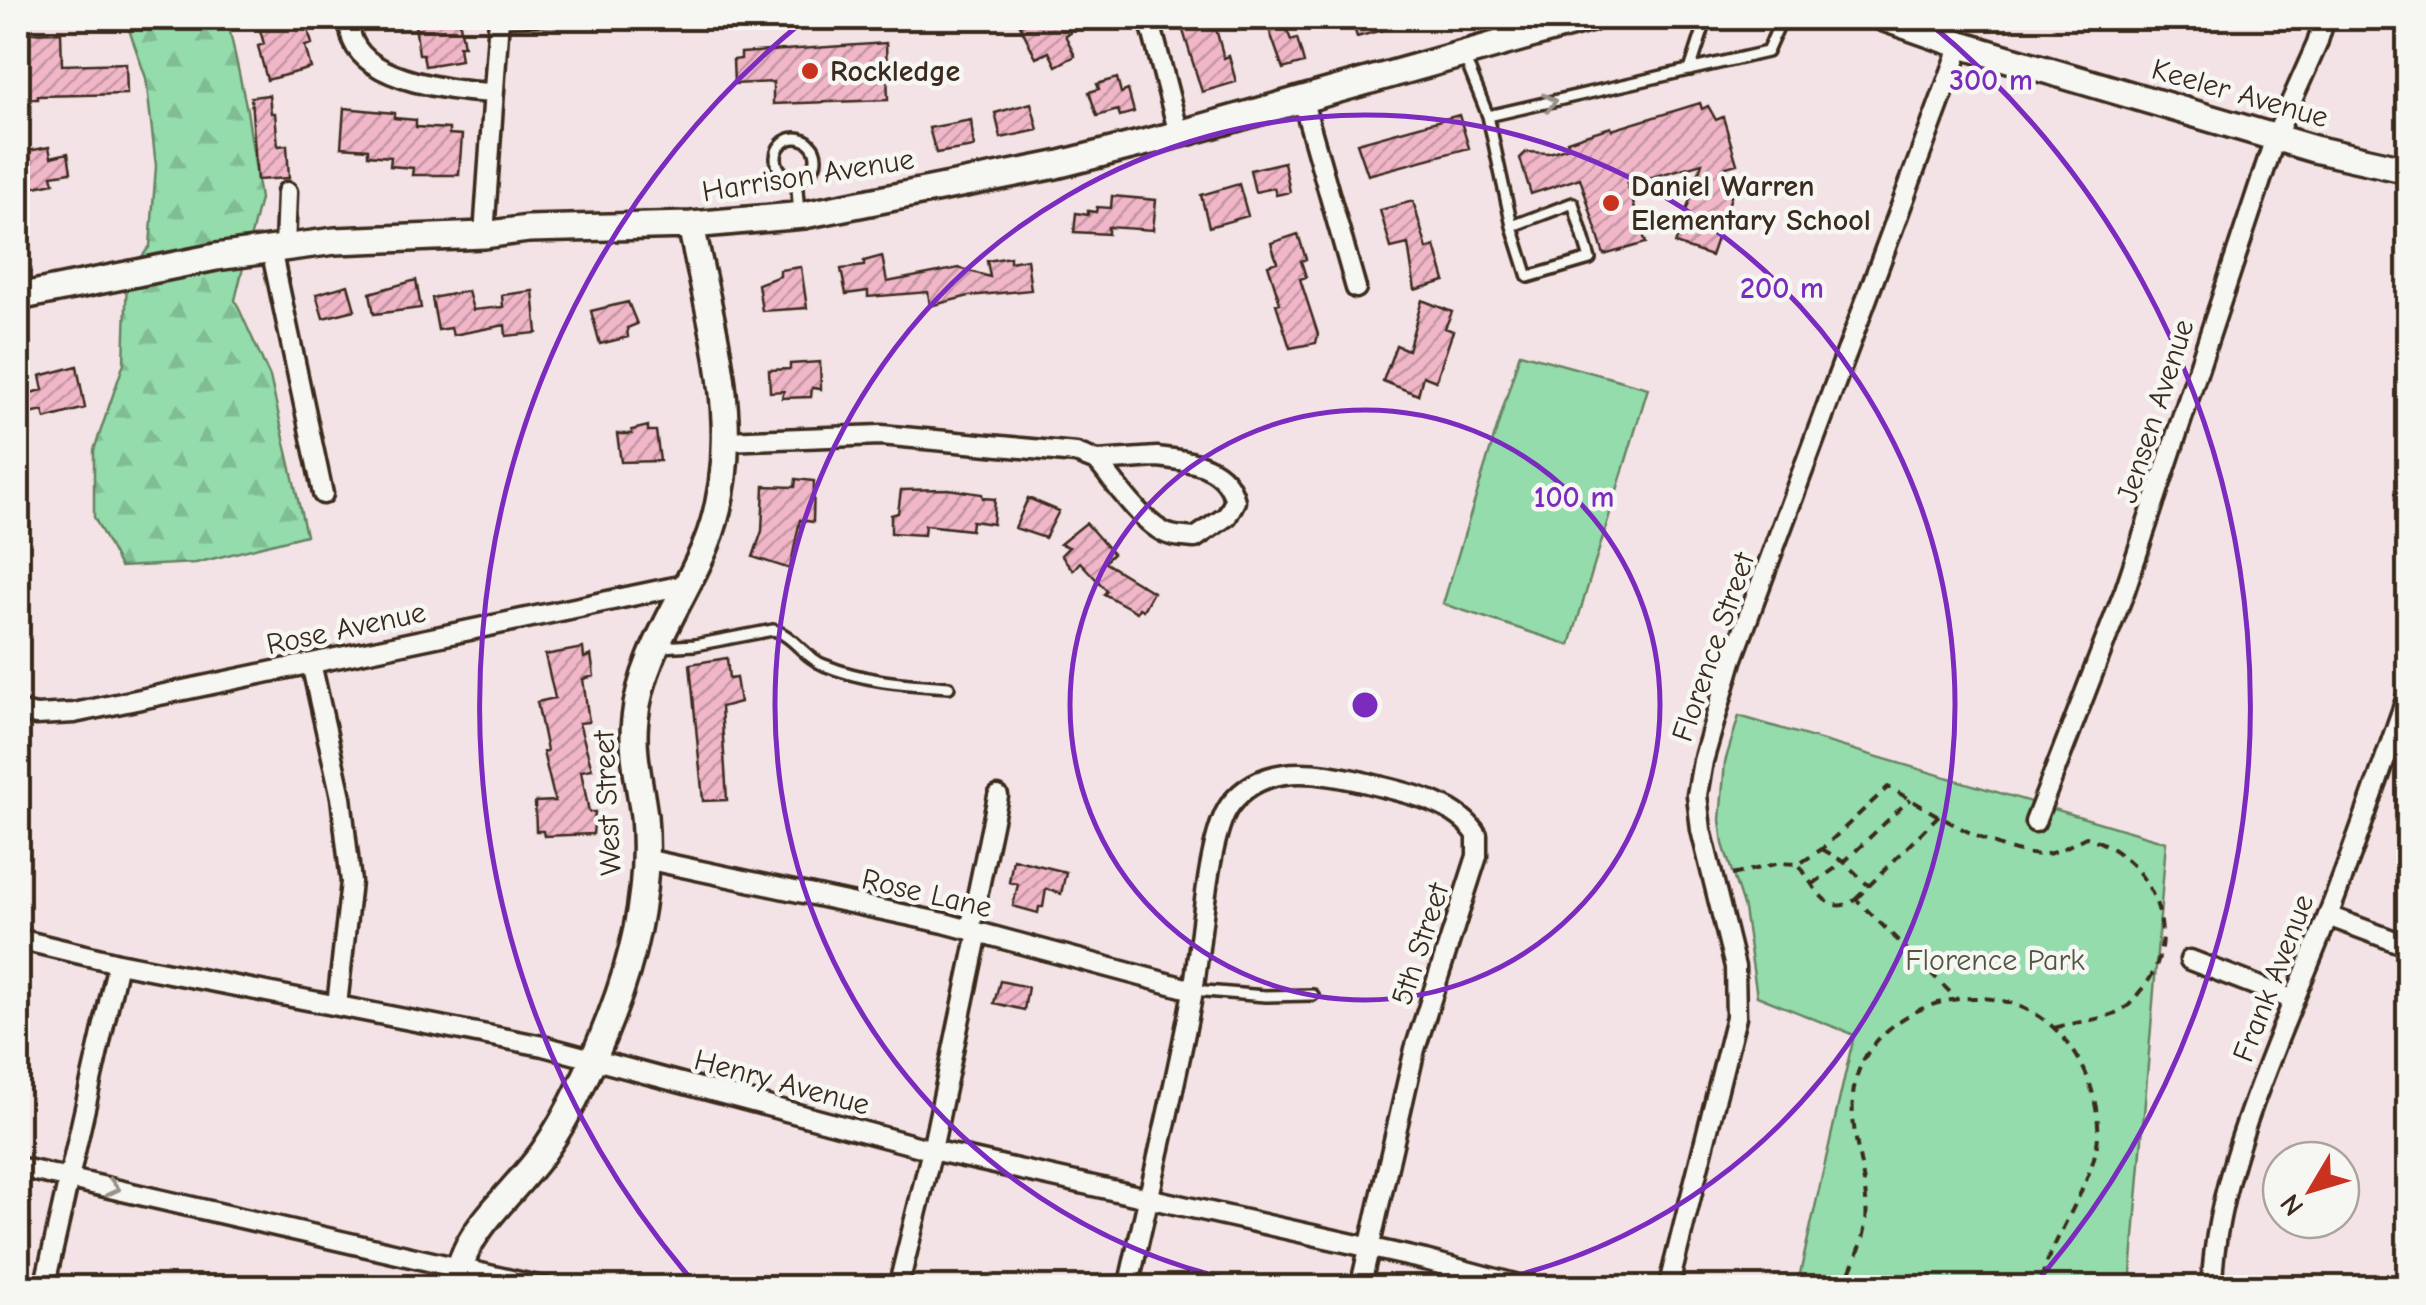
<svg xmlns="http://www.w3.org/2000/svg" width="2426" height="1305" font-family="'Comic Neue',sans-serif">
  <defs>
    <pattern id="forest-firs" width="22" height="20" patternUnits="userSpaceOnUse" patternTransform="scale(2.5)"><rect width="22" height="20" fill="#94dcab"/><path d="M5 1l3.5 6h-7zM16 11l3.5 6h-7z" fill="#80bd93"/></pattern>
    <pattern id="building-hatch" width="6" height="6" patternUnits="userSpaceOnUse" patternTransform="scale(2.5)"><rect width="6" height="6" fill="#f1b7c9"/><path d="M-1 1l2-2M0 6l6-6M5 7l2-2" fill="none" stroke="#c495a3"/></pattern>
  </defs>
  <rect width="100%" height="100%" fill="#f4e3e6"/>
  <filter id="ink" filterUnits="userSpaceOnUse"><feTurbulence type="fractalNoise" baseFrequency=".01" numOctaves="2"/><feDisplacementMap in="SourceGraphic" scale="20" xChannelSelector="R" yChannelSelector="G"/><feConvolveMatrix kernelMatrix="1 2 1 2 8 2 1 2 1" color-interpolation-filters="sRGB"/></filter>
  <g filter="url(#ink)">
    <path fill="url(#forest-firs)" stroke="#688364" stroke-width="2.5" d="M125,18H227L247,110L260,199L235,300L270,377L306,535L196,563L120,567L94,517V450L124,363L127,276L150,246L156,166L146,78Z"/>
    <path fill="#94dcab" stroke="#688364" stroke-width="2.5" d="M1520,353L1648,388L1570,645L1443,604Z
      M1739,716L2166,842L2130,1287H1797L1854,1035L1757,996L1744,909L1723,844L1720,820L1725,762Z"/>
    <path fill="url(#building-hatch)" stroke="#3b2a1e" stroke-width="2.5" d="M265,18H305L312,44L305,46L311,68L267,80L258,46L264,44L258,23L266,21Z
      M414,18H459L464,46H459L461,60L425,66L423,54H419Z
      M1035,18H1063L1070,33L1065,35L1075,56L1056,66L1049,52L1036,58L1020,25Z
      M1213,18L1224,58L1229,56L1236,82L1202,92L1181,24Z
      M1265,18H1282L1291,40L1297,38L1304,63L1283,69Z
      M1351,18H1406L1407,23L1357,37Z
      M61,32L62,65L126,63L127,94L38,96V99H18L21,33Z
      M886,43L888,100L773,104V82L734,84L733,60L741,59V53Z
      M1117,78L1121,93L1128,90L1134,112L1120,116L1118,110L1097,116L1089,92L1099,89L1097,84Z
      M269,95L271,113H275L278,146L287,145L289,178L257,180L251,97Z
      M1031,103L1038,130L1001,138L995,113Z
      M1700,103L1702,109L1708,106L1716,120L1723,117L1737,164L1726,167L1734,188L1711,256L1675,244L1702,163L1627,184L1646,243L1604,255L1580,178L1531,194L1520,158L1526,152L1549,153L1569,147L1567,141L1585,135L1611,127L1612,130Z
      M344,108L394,113V118L416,120V127L449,129V134L462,135L459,175H412L413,168L390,166L391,157L368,155V149L341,147Z
      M1459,115L1469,148L1368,175L1357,143Z
      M971,120L974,147L936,153L929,128Z
      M49,147L51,157L68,153L71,172L52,175L54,183L30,188L23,152Z
      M1284,162L1290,192L1276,195L1274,188L1255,192L1250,170Z
      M1239,184L1248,216L1209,227L1201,195Z
      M1112,196L1156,200L1153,230L1108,227V234L1074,232L1076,213L1088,215V211L1096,212L1097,207L1111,208Z
      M1413,201L1427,249L1435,246L1445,281L1415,290L1408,244L1391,248L1380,210Z
      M1298,234L1306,259L1301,261L1306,277L1300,279L1318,334L1316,343L1290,348L1276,304L1280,303L1268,265L1277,262L1271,243Z
      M882,256L887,282L959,268L990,277L987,261L1010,257V262L1027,259L1031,290L969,296L930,306L928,292L868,297V291L846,294L841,269L864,266V261Z
      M801,267L807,308L762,311L758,284L780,276V270Z
      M416,280L421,308L374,314L370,293Z
      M348,285L355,310L323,318L316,294Z
      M468,291L473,310L503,307L502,295L533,291L537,333L506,336L505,325L453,335L451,328L438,330L432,298Z
      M1422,300L1452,312L1445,328L1453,331L1436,381L1423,376L1418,395L1383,381L1396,345L1408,350Z
      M628,302L637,324L627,328L628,337L600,344L591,311Z
      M820,362L821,389L812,388L811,397L782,398L784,391L770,392L769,370L790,369V364Z
      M77,366L85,408L45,419L43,411L18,417V396L43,390L40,376Z
      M648,426V431H656L660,461L621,462L617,434H632V430Z
      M796,479L814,481L813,522L800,520L790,569L753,557L762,531L764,486L795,487Z
      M948,489L982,494L983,498L995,499L993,524L972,521L971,530L925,525L924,535L891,533V515L898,513L901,490Z
      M1028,498L1059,511L1045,538L1015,528Z
      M1086,523L1113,554L1104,562L1153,592L1143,610L1139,608L1137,612L1104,594L1107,591L1080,562L1073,570L1061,555L1069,547L1060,544Z
      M583,648L584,658L591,655L594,676L583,679L589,722L579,723L592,769L581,771L589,812H595L593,834L544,836L543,831H536L535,802L555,801L543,752L547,751L537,702L555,698L545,655Z
      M727,658L729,679L736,678L740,702L721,707L727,800L703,801L690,664Z
      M1013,859L1066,872L1061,894L1046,889L1043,907H1039L1038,913L1013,906L1018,884L1009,882Z
      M1000,981L1028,987L1024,1010L994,1003Z"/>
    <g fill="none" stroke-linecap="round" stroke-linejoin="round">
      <defs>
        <path id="lane" d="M499,21L586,18
          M1464,56L1488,116L1767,52L1782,18
          M1690,70L1707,18
          M1488,116L1512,226L1573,203L1590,259L1528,277L1512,226
          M776 158a20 20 0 1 1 40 0a20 20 0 1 1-40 0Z
          M796,178L799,213
          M660,647L695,645L773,630C792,634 805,658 824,665C865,682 906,684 949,687
          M1193,990L1265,996L1313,995"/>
        <path id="street" d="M349,18C350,25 350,35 353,41C370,82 454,91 492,93
          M1149,18L1179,134
          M1302,98L1356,288
          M484,235L499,18
          M285,247L287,192
          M271,249L323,494
          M726,441L881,435L1076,453L1097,461
          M1157,457C1190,461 1226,464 1235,501L1227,516L1195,538C1187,537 1178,537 1171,535C1145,528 1114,481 1097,461Z
          M311,663L341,797L351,882L337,1005
          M18,711L36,715L74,713L684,585
          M2035,822L2125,590L2275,138L2317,44L2325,18
          M645,859L944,923L1193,990
          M2328,916L2408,946
          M970,930L998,796
          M18,939L118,963L543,1046L932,1150L1425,1260L1530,1288
          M2190,960L2294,1000
          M18,1167L546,1288
          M44,1288L118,963
          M898,1288L932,1150L978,932
          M1128,1288C1150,1189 1175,1090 1193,991C1201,948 1207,836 1230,805C1263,762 1317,771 1363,782C1401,792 1455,800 1477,835V856L1415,1049L1360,1288
          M1668,1288L1736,1017L1735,967L1701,830L1697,795L1703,761L1732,661L1961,45
          M2212,1288C2213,1177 2281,1035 2322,931C2353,853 2380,773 2408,694"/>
        <path id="secondary" d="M1884,18L1961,45L2314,149L2408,170
          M18,297L216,257L335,241L484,235L528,229L691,225L804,215L1056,165L1179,134L1591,18
          M452,1288C457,1274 462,1258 469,1245C487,1212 522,1183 544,1151C572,1111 593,1062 611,1016C636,952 650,885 644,816C640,784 631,751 635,719C641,656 682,602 706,545C748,441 712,330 691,225"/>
      </defs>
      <use href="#lane" stroke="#3b2a1e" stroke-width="16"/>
      <use href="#street" stroke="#3b2a1e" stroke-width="25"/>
      <use href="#secondary" stroke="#3b2a1e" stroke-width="32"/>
      <path stroke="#3b2a1e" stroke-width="4" stroke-dasharray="10 8" stroke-linecap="butt" d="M1822,849L1844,862L1869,886
        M1800,866C1815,888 1828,919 1856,899L1956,998
        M1732,875L1779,863L1799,864L1822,849L1888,787C1924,806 2011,865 2051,853C2063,850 2075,842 2086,837C2149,855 2186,933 2144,987C2139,992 2134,1000 2129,1005C2106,1022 2080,1020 2054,1028
        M1813,884L1844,862L1910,799
        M1856,899L1940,814
        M1844,1288C1851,1268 1864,1244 1866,1223C1871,1167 1835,1112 1864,1059C1901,994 2000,976 2055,1029C2082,1055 2095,1088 2098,1124C2102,1177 2050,1235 2039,1288"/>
      <use href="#lane" stroke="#f6f6f2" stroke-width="9"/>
      <use href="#street" stroke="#f6f6f2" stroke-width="18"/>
      <use href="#secondary" stroke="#f6f6f2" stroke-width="25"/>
    </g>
    <defs><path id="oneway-chevron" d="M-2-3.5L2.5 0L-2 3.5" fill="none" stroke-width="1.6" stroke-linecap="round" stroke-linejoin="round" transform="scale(2.5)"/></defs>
    <g stroke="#989088">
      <use href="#oneway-chevron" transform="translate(1550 102) rotate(-13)"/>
      <use href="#oneway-chevron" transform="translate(113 1188) rotate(13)"/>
    </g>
  </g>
  <g fill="none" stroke="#7b2cbf" stroke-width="5">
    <circle cx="1365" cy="705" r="295"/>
    <path d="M1268 1287A590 590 0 1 1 1462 1287"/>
    <path d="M697 1286A885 885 0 0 1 802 22M1928 22A885 885 0 0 1 2033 1286"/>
  </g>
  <g fill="#c8321e" stroke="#f6f6f2" stroke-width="4">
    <circle cx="810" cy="71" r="10"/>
    <circle cx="1611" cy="203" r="10"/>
  </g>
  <g text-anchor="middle" stroke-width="9" stroke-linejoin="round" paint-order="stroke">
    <g font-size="30" font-weight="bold" fill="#3b2a1e" stroke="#f6f6f2" text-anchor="start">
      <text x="830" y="81">Rockledge</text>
      <text x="1631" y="196">Daniel Warren<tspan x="1631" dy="34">Elementary School</tspan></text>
    </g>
    <g font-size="30" fill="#3b2a1e" stroke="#f6f6f2">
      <text transform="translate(2240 93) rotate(16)" y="10">Keeler Avenue</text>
      <text transform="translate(808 175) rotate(-9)" y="10">Harrison Avenue</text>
      <text transform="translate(2155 411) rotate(-72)" y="10">Jensen Avenue</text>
      <text transform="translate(346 628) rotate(-12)" y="10">Rose Avenue</text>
      <text transform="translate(1713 647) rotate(-71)" y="10">Florence Street</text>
      <text transform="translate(607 803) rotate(-93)" y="10">West Street</text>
      <text transform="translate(927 893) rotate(13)" y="10">Rose Lane</text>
      <text transform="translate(1420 944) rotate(-72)" y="10">5th Street</text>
      <text transform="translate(2273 978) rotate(-69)" y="10">Frank Avenue</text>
      <text transform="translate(782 1082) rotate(15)" y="10">Henry Avenue</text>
    </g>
    <g font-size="30" fill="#515641" stroke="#f6f6f2">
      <text x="1995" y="970">Florence Park</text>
    </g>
  </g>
  <circle cx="1365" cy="705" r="15" fill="#7b2cbf" stroke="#f6f6f2" stroke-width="5"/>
  <g font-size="30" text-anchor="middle" font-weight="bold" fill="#7b2cbf" stroke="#f6f6f2" stroke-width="9" stroke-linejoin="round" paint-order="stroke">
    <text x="1991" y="90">300 m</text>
    <text x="1782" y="298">200 m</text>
    <text x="1574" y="507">100 m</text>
  </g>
  <rect width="2426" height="1305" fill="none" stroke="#f6f6f2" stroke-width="60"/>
  <rect x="30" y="30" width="2366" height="1245" fill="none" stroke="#3b2a1e" stroke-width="4" filter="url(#ink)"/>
  <g transform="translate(2311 1190) rotate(232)"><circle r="48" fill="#f6f6f2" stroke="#aba49d" stroke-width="2.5"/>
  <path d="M0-8L18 38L0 25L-18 38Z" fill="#c8321e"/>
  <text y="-15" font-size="28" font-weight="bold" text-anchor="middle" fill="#3b2a1e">N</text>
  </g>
</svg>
